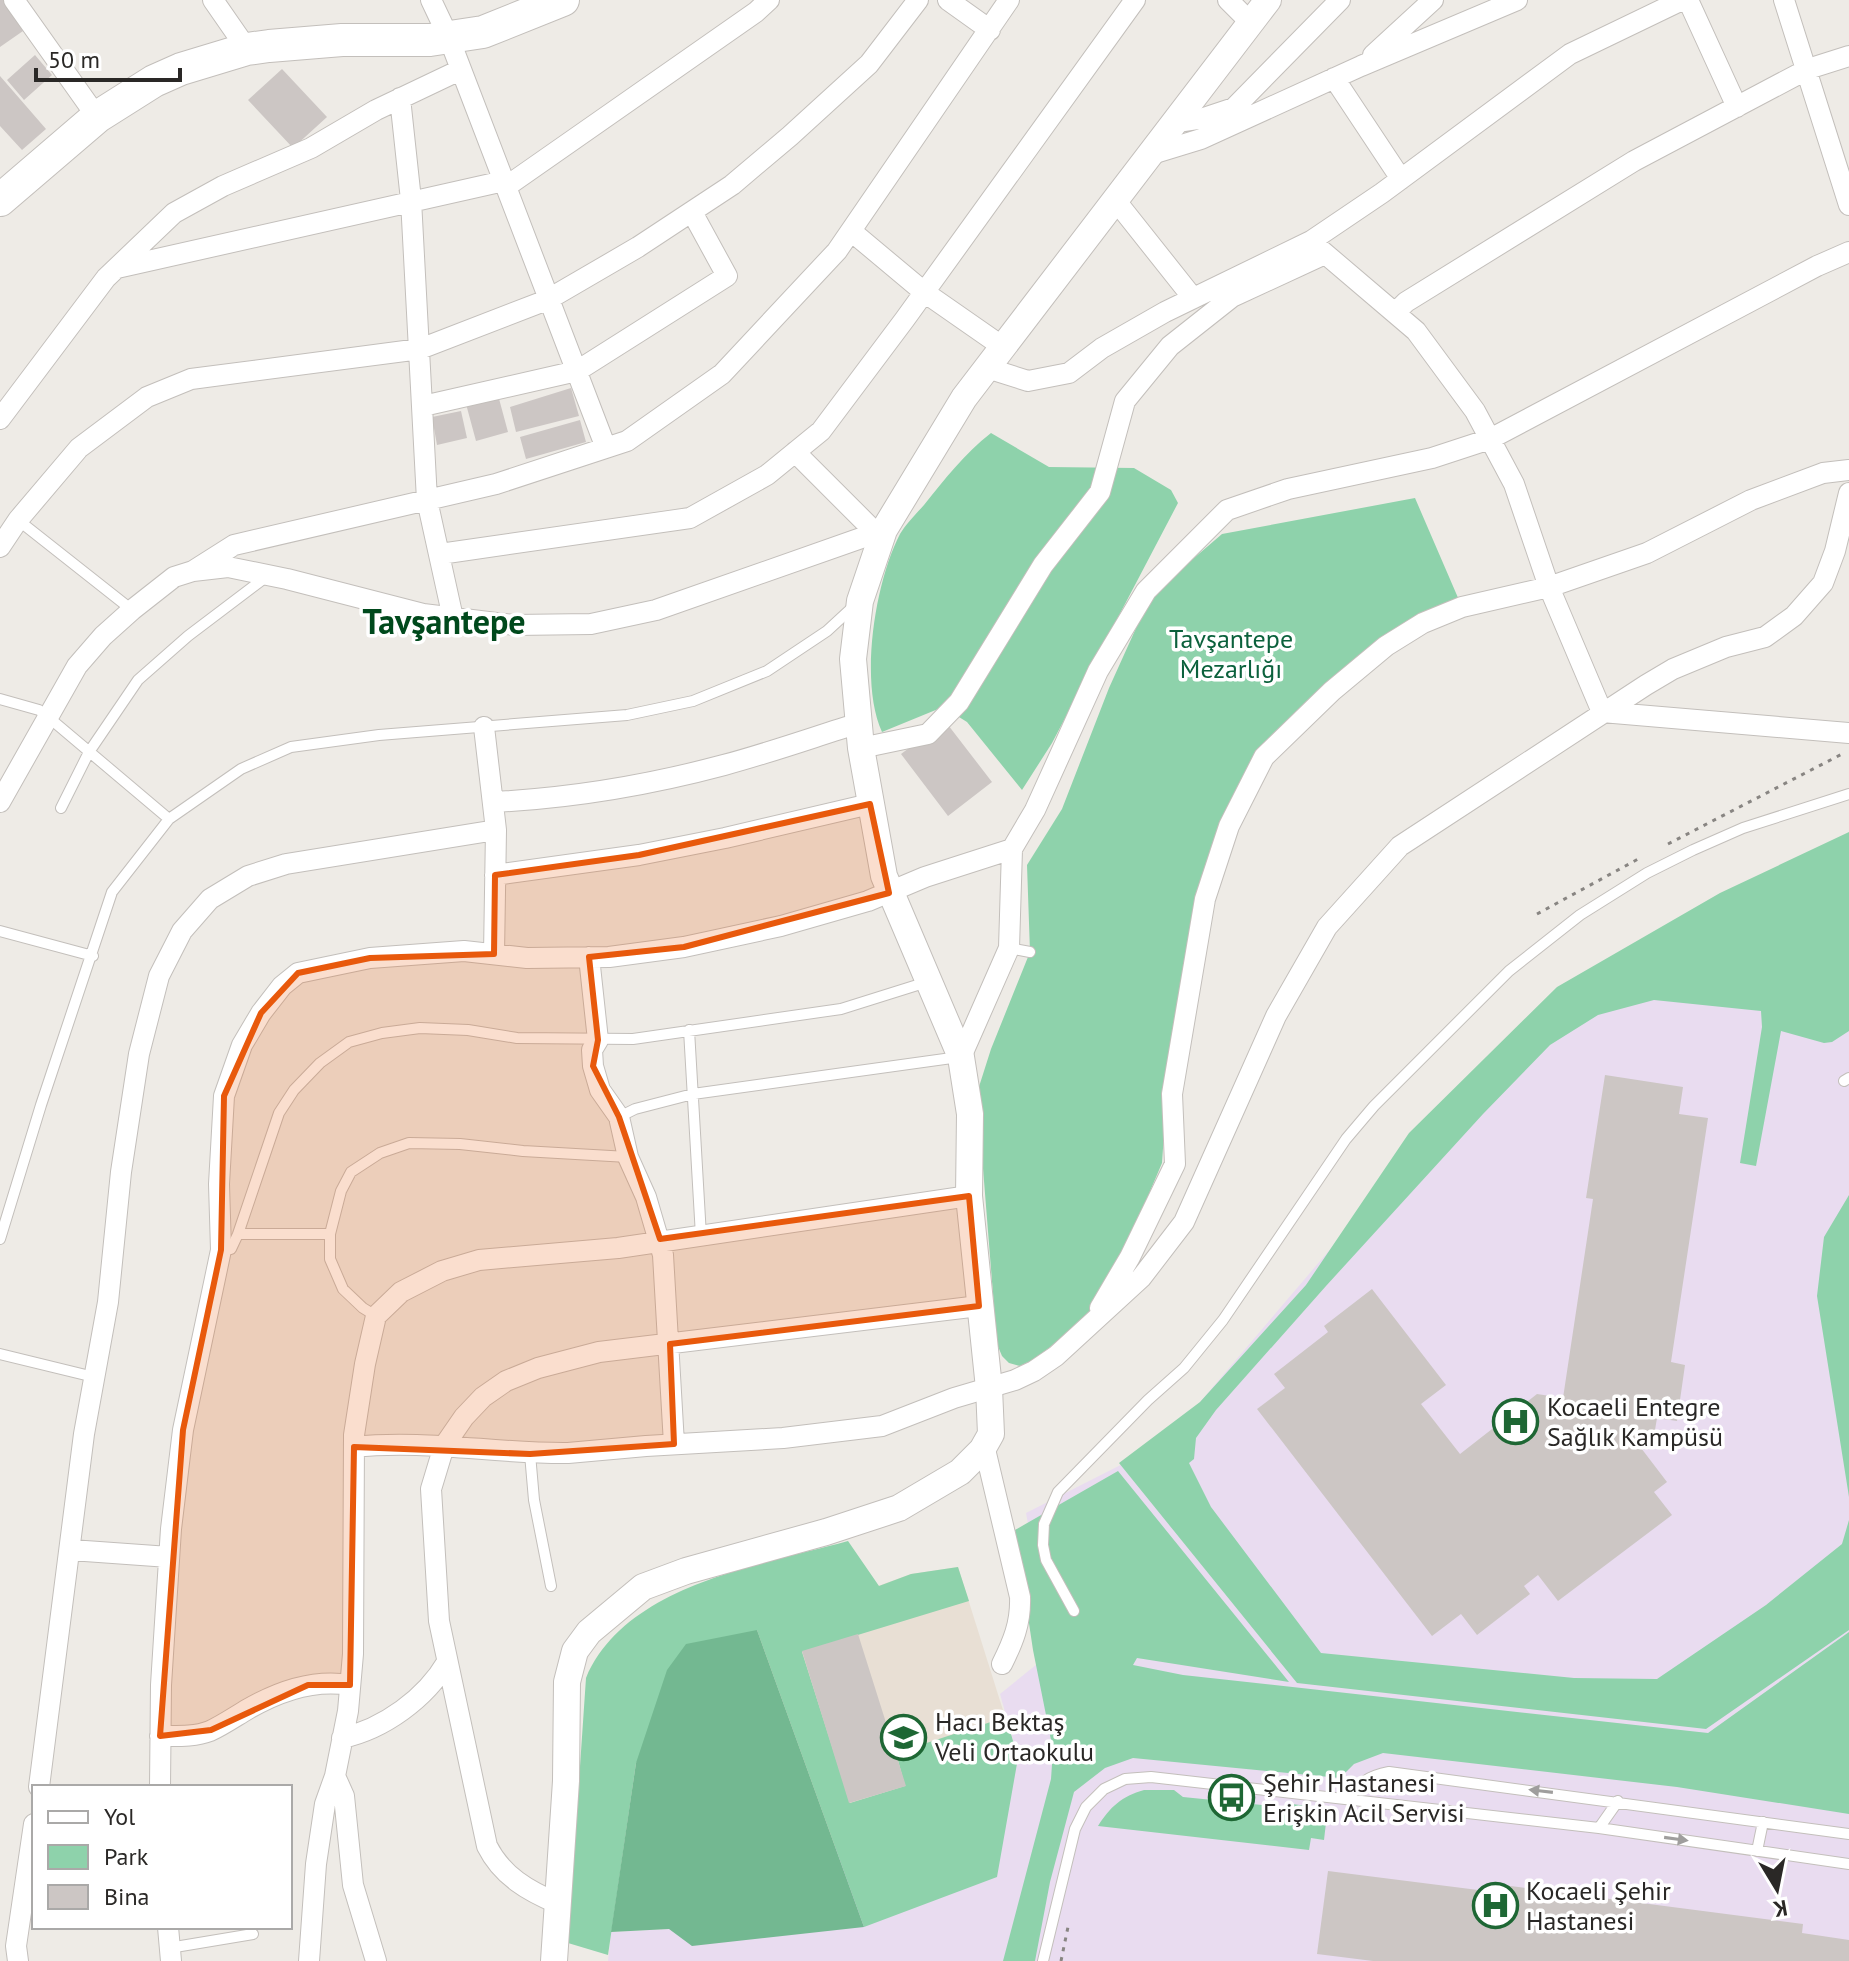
<svg xmlns="http://www.w3.org/2000/svg" width="1849" height="1961" font-family="'PT Sans',sans-serif">
  <rect width="100%" height="100%" fill="#eeebe6"/>
  <path fill="#e8dfd4" d="M958,1567L1018,1758L864,1927L757,1630L911,1574Z"/>
  <path fill="#e9dcf0" d="M1849,847V1961H608L611,1932L669,1929L1018,1758L1000,1694L1042,1660L1044,1611L1026,1513L1166,1442L1418,1146L1589,971Z"/>
  <path fill="#8ed2ab" d="M991,433L1049,467L1134,468L1171,490L1178,503L1052,743L1022,790L967,722L943,707L882,732C859,682 875,582 900,534C906,524 916,514 924,505C945,479 964,454 991,433Z
    M1415,498L1462,607L1359,656L1292,731L1226,824L1166,1104L1162,1163L1140,1215L1089,1316L1035,1359L1020,1366L1009,1363L1002,1356L997,1344L977,1093L991,1049L1030,952L1027,865L1062,809L1109,688L1151,595L1222,534Z
    M1849,832V1031L1832,1042L1824,1043L1781,1031L1756,1166L1740,1163L1762,1027L1761,1011L1654,1000L1598,1015L1550,1045L1483,1114L1326,1286L1216,1410L1196,1438L1194,1459L1189,1463L1211,1507L1321,1653L1574,1678L1657,1679L1766,1605L1842,1544L1849,1520V1630L1706,1729L1297,1683L1119,1463L1200,1402L1306,1285L1409,1133L1557,987L1720,893Z
    M1849,1195V1497L1817,1296L1824,1237Z
    M1118,1471L1289,1682L1137,1658L1133,1665L1183,1675L1708,1733L1849,1632V1814L1677,1787L1383,1753L1354,1764L1340,1778L1133,1758L1105,1768L1074,1792L1050,1882L1035,1961H1003L1051,1779L1053,1750L1033,1650L1015,1530Z
    M848,1541L879,1586L911,1574L958,1567L969,1601L802,1652L850,1803L905,1786L896,1753L1006,1717L1018,1758L997,1877L864,1927L757,1630L636,1763L608,1955L568,1943L586,1678C625,1585 761,1565 848,1541Z
    M1144,1790H1174L1183,1797L1282,1807L1292,1804L1323,1808L1327,1814L1324,1840L1311,1838L1309,1850L1098,1826C1110,1807 1122,1796 1144,1790Z"/>
  <path fill="#73b891" d="M757,1630L864,1927L692,1946L669,1929L611,1932L636,1763L667,1670L686,1644Z"/>
  <path fill="#ccc6c4" d="M0,0H3L23,31L0,47Z
    M35,55L52,75L24,100L7,80Z
    M282,69L327,117L293,148L248,100Z
    M0,76L46,129L22,150L0,126Z
    M571,388L579,416L516,432L510,407Z
    M498,395L508,432L476,441L466,404Z
    M461,411L467,438L437,445L432,417Z
    M580,420L586,442L526,459L520,437Z
    M945,721L992,782L948,816L901,754Z
    M1605,1075L1683,1087L1679,1114L1708,1118L1671,1362L1685,1365L1677,1421L1657,1418L1655,1430L1638,1444L1667,1482L1654,1492L1672,1515L1558,1601L1538,1575L1524,1586L1530,1594L1477,1635L1461,1614L1432,1636L1257,1409L1285,1388L1274,1374L1328,1332L1324,1326L1372,1289L1446,1385L1421,1404L1460,1454L1537,1394L1563,1398L1593,1199L1586,1198Z
    M858,1634L906,1786L849,1803L802,1651Z
    M1328,1871L1486,1891L1487,1883L1803,1924L1802,1933L1849,1940V1961H1373L1317,1954Z"/>
  <g fill="none" stroke-linecap="round" stroke-linejoin="round">
    <defs>
      <path id="service" d="M18,520L132,610
        M0,699L39,710L47,716L169,819
        M61,808L89,752L138,680L188,636L266,577
        M0,931L93,956
        M1009,948L1030,952
        M689,1030L701,1236
        M1844,1081L1849,1078
        M619,1117L635,1109L693,1094L959,1057
        M238,1234H330
        M0,1239L41,1105L112,892L169,819L241,769L291,747L379,735L627,715L693,701L767,671L827,631L853,607
        M221,1250L231,1249L238,1234L279,1113L294,1090L320,1063L349,1042L382,1033L420,1028L468,1030L517,1038L633,1039L841,1009L927,982
        M376,1316L363,1308L343,1289L330,1259V1234L341,1191L351,1172L380,1153L409,1143L460,1144L523,1151L628,1157
        M0,1354L94,1377
        M530,1454L534,1500L551,1586
        M1074,1611L1046,1560L1043,1545L1044,1524L1058,1492L1148,1400L1184,1368L1223,1320L1346,1139L1374,1106L1509,971L1580,915L1647,873L1693,850L1743,828L1849,794
        M1347,1799C1360,1783 1368,1776 1389,1772L1849,1834
        M1599,1828L1618,1801
        M1757,1851L1763,1822
        M169,1948L253,1934
        M1043,1961L1075,1829L1086,1807L1104,1789L1125,1779L1151,1777L1599,1828L1849,1864"/>
      <path id="minor" d="M14,0L97,117
        M213,0L247,49
        M431,0L449,38L606,448
        M948,0L990,30
        M1228,0L1250,22
        M1688,0L1737,107
        M1784,0L1849,205
        M1373,55L1433,0
        M1334,78L1401,179
        M400,98L411,200L427,500L453,618
        M1177,122L1204,118L1234,108L1340,0
        M1152,154L1201,139L1361,66L1517,0
        M507,186L756,12L769,0
        M1116,201L1193,298
        M851,231L924,292L1003,347
        M1315,245L1416,331L1475,411L1514,484L1549,587L1602,712
        M117,268L504,181
        M1395,313L1406,302L1634,161L1808,69L1849,56
        M987,368L1028,381L1069,373L1102,348L1165,312L1311,241L1382,193L1570,54L1682,0
        M423,406L577,371L727,276L692,212
        M0,419L106,278L174,213L223,186L311,148L376,110L460,70
        M795,452L876,533
        M0,547L18,520L79,448L147,397L191,379L420,349L547,300L638,247L732,185L790,136L869,64L918,0
        M440,554L690,518L767,475L821,431L905,319L1135,0
        M193,571L234,545L496,484L627,441L722,374L837,251L1009,0
        M1602,712L1849,733
        M484,727L496,830L494,954
        M861,748L928,734L959,702L1043,565L1100,492L1125,401L1170,346L1232,297L1325,254
        M0,802L77,666L103,636L132,610L174,577L193,571L228,567L287,579L423,614L514,625L591,624L656,610L884,530
        M494,802C571,798 649,785 724,765C769,753 814,737 859,723
        M495,875L639,855L725,838L870,804
        M589,957L598,1040L592,1050L593,1066L600,1090L619,1117L628,1157L646,1197L663,1255L674,1444
        M961,1057L1009,948L1012,849L1035,810L1098,671L1146,591L1227,510L1288,489L1432,458L1490,439L1817,266L1849,252
        M1100,1308L1130,1257L1175,1164L1172,1094L1205,899L1229,826L1264,757L1332,691L1386,646L1423,623L1462,607L1549,587L1647,553L1751,500L1823,473L1849,470
        M984,1445L1020,1597C1021,1623 1013,1642 1002,1664
        M354,1447C425,1439 496,1454 568,1453L646,1446L783,1438L882,1426L954,1398L1015,1380L1034,1371L1056,1356L1141,1278L1184,1222L1276,1016L1327,927L1400,846L1646,685L1673,669L1726,647L1765,637L1794,616L1823,583L1835,551L1849,493
        M71,1550L169,1557
        M160,1736C177,1736 195,1737 210,1731C223,1725 236,1716 248,1709C279,1691 315,1679 350,1685
        M342,1738C384,1729 426,1698 447,1662
        M335,1776L344,1796L353,1885L376,1961
        M39,1787L84,1434L108,1302L121,1172L139,1054L159,976L182,931L210,899L248,876L286,864L496,830
        M160,1787L161,1685L171,1529L183,1430L221,1250L219,1184L224,1096L242,1045L261,1013L282,986L298,973L370,958L464,951L527,958L609,957L684,947L781,926L868,901L925,877L1012,849
        M559,1904C528,1891 502,1876 487,1846L439,1621L431,1489L444,1446L464,1417L483,1397L506,1381L538,1368L599,1352L979,1306
        M168,1927L171,1961
        M18,1961L16,1946L34,1824
        M309,1961L316,1864L325,1804L335,1776L348,1711L353,1654L354,1435L365,1364L376,1316L401,1292L442,1271L479,1260L618,1248L969,1196"/>
      <path id="tertiary" d="M554,1961L566,1781L567,1682L575,1651L589,1632L643,1587L686,1571L826,1532L899,1508L960,1472L982,1450L991,1434L989,1388L969,1196L970,1114L961,1057L884,876L861,748L853,659L860,601L884,530L964,398L1268,0"/>
      <path id="primary" d="M0,200L97,117L154,81L181,69L247,49L269,46L342,40H430L483,32L563,0"/>
    </defs>
    <use href="#service" stroke="#c3bfbb" stroke-width="12"/>
    <use href="#minor" stroke="#c3bfbb" stroke-width="22"/>
    <use href="#tertiary" stroke="#c3bfbb" stroke-width="28"/>
    <use href="#primary" stroke="#c3bfbb" stroke-width="34"/>
    <path stroke="#888582" stroke-width="3" stroke-dasharray="4 6" stroke-linecap="butt" d="M1668,844L1842,754
      M1537,914L1640,858
      M1061,1961L1069,1922"/>
    <use href="#service" stroke="#fff" stroke-width="10"/>
    <use href="#minor" stroke="#fff" stroke-width="20"/>
    <use href="#tertiary" stroke="#fff" stroke-width="26"/>
    <use href="#primary" stroke="#fff" stroke-width="32"/>
  </g>
  <defs><path id="oneway-solid" d="M-6-.8H1V-3.2L6.5 0L1 3.2V.8H-6Z" transform="scale(2)"/></defs>
  <g fill="#9f9e9d">
    <use href="#oneway-solid" transform="translate(1541 1791) rotate(-173)"/>
    <use href="#oneway-solid" transform="translate(1676 1839) rotate(8)"/>
  </g>
  <path fill="#e8590c" fill-opacity="0.2" stroke="#e8590c" stroke-width="6" stroke-linejoin="round" d="M870,804L889,893L684,947L589,957L598,1040L593,1066L619,1117L660,1239L969,1196L979,1306L670,1344L674,1444L530,1454L354,1447L350,1685H308L211,1730L160,1736L183,1430L221,1250L224,1096L261,1013L298,973L370,958L494,954L495,875L639,855Z"/>
  <defs>
    <symbol id="hospital-ring" viewBox="-11 -11 22 22"><circle r="9.5" fill="#fff" stroke="#1e6734" stroke-width="1.5"/><path d="M-5-5h3v3.5h4V-5h3V5h-3V1.5h-4V5h-3Z" fill="#1e6734"/></symbol>
    <symbol id="school-ring" viewBox="-11 -11 22 22"><circle r="9.5" fill="#fff" stroke="#1e6734" stroke-width="1.5"/><path d="M0-5L7-2L0 1L-7-2ZM-4 1L0 2.5L4 1V4Q0 6-4 4Z" fill="#1e6734"/></symbol>
    <symbol id="bus-ring" viewBox="-11 -11 22 22"><circle r="9.5" fill="#fff" stroke="#1e6734" stroke-width="1.5"/><path d="M-5-6H5V4H4V6H2V4H-2V6H-4V4H-5ZM-3.5-4V0h7V-4ZM-3.5 1.2v1.5H-2V1.2ZM2 1.2v1.5H3.5V1.2Z" fill="#1e6734"/></symbol>
  </defs>
  <g fill-rule="evenodd">
    <use href="#hospital-ring" x="1490" y="1396" width="51" height="51"/>
    <use href="#school-ring" x="878" y="1712" width="51" height="51"/>
    <use href="#bus-ring" x="1206" y="1772" width="51" height="51"/>
    <use href="#hospital-ring" x="1470" y="1880" width="51" height="51"/>
  </g>
  <g text-anchor="middle" stroke-width="7" stroke-linejoin="round" paint-order="stroke">
    <g font-size="26" fill="#0b613c" stroke="#fff">
      <text x="1231" y="648">Tavşantepe<tspan x="1231" dy="30">Mezarlığı</tspan></text>
    </g>
    <g font-size="26" fill="#2a2826" stroke="#fff" text-anchor="start">
      <text x="1547" y="1416">Kocaeli Entegre<tspan x="1547" dy="30">Sağlık Kampüsü</tspan></text>
      <text x="935" y="1731">Hacı Bektaş<tspan x="935" dy="30">Veli Ortaokulu</tspan></text>
      <text x="1263" y="1792">Şehir Hastanesi<tspan x="1263" dy="30">Erişkin Acil Servisi</tspan></text>
      <text x="1526" y="1900">Kocaeli Şehir<tspan x="1526" dy="30">Hastanesi</tspan></text>
    </g>
    <g font-size="34" font-weight="bold" fill="#00491c" stroke="#fff">
      <text x="444" y="634">Tavşantepe</text>
    </g>
  </g>
  <rect x="32" y="1785" width="260" height="144" fill="#ffffff" stroke="#aaa9a8" stroke-width="2"/>
  <rect x="48" y="1811" width="40" height="12" fill="#ffffff" stroke="#aaa9a8" stroke-width="2"/>
  <text x="104" y="1825" font-size="24" fill="#2a2826">Yol</text>
  <rect x="48" y="1845" width="40" height="24" fill="#8ed2ab" stroke="#aaa9a8" stroke-width="2"/>
  <text x="104" y="1865" font-size="24" fill="#2a2826">Park</text>
  <rect x="48" y="1885" width="40" height="24" fill="#ccc6c4" stroke="#aaa9a8" stroke-width="2"/>
  <text x="104" y="1905" font-size="24" fill="#2a2826">Bina</text>
  <g transform="translate(1777 1889) rotate(170)" stroke="#ffffff" stroke-width="6" paint-order="stroke">
  <path d="M0-6L14 30L0 20L-14 30Z" fill="#2a2826"/>
  <text y="-12" font-size="22" font-weight="bold" text-anchor="middle" fill="#2a2826">K</text>
  </g>
  <path d="M36 68v12h144v-12" fill="none" stroke="#2a2826" stroke-width="4"/>
  <text x="48" y="68" font-size="24" fill="#2a2826" stroke="#ffffff" stroke-width="6" paint-order="stroke">50 m</text>
</svg>
